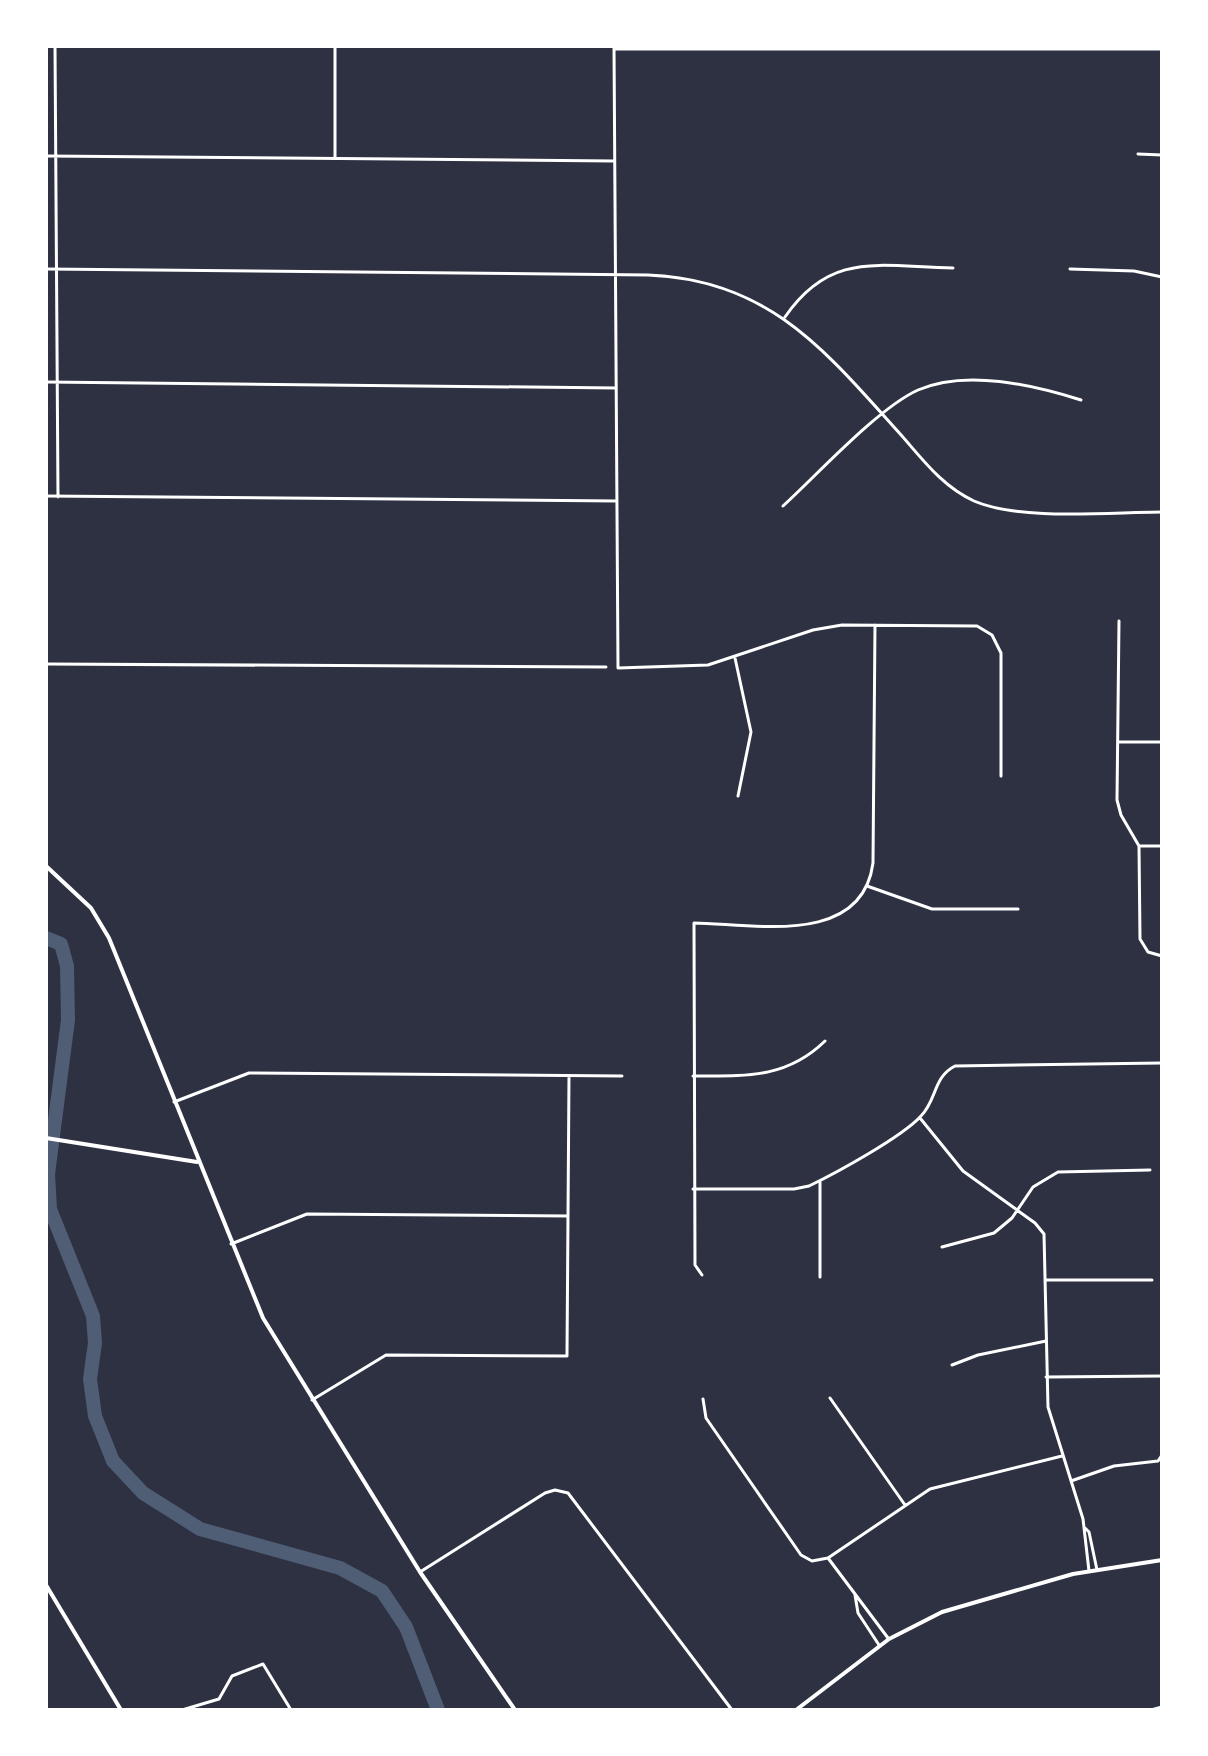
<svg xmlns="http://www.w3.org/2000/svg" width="1208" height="1756" font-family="'Asap Condensed',sans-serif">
  <rect width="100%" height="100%" fill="#2d3142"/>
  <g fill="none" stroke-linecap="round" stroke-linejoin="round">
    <path stroke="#4f5d75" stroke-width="14" d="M46,938L61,944L67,966L68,1020L48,1174L50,1209L93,1316L95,1343L90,1379L95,1416L113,1461L143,1493L200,1529L340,1568L382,1591L406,1627L438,1710"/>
    <path stroke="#fff" stroke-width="3" d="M55,46L58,497
      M335,46V158
      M614,46L618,668L708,665L813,630L842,625L977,626L992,635L1001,653V776
      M614,49H1162
      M1138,154L1162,155
      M46,156L614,161
      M46,269L648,275C771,280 826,352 902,436C923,460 943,487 974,501C1020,521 1110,512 1162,512
      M1070,269L1134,271L1162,277
      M785,317C831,250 880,267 953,268
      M46,382L616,388
      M46,496L617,501
      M783,506C817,475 878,408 918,390C966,369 1033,385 1081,400
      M1119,621L1117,800L1121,815L1139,846L1140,939L1148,952L1162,956
      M735,658L751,732L738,796
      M46,664L606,667
      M1118,742H1162
      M1139,846H1162
      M867,886L932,909H1018
      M693,1076C745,1076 786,1079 825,1041
      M174,1102L249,1073L622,1076
      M920,1118L963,1171L1035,1223L1044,1234L1048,1407L1083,1519L1089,1571
      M693,1189H794L809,1186C836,1173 902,1137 921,1116C937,1100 933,1077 955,1066L1162,1063
      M231,1244L307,1214L568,1216
      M942,1247L994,1233L1012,1218L1033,1187L1058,1172L1150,1170
      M702,1275L695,1265L694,923C754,924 862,947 873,863L875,625
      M820,1277V1181
      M1046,1280H1152
      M952,1365L978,1355L1046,1341
      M1046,1377L1162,1376
      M830,1398L905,1505
      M703,1399L706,1418L801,1555L812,1561L828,1558L930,1489L1062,1456
      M312,1400L386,1355L567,1356L569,1076
      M1071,1481L1114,1466L1158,1461L1162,1455
      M1085,1528L1089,1532L1097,1570
      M828,1558L888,1638
      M420,1572L545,1493L555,1490L568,1493L732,1710
      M855,1595L858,1613L879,1645
      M182,1710L219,1699L232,1676L263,1664L291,1710
      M1151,1710L1162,1707"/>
    <path stroke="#fff" stroke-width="4" d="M46,866L91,908L109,938L263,1318L420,1572L515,1710
      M46,1138L197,1162
      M46,1585L121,1710
      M796,1710L889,1639L942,1612L1073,1574L1162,1560"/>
  </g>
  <rect width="1208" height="1756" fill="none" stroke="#ffffff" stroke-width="96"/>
</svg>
